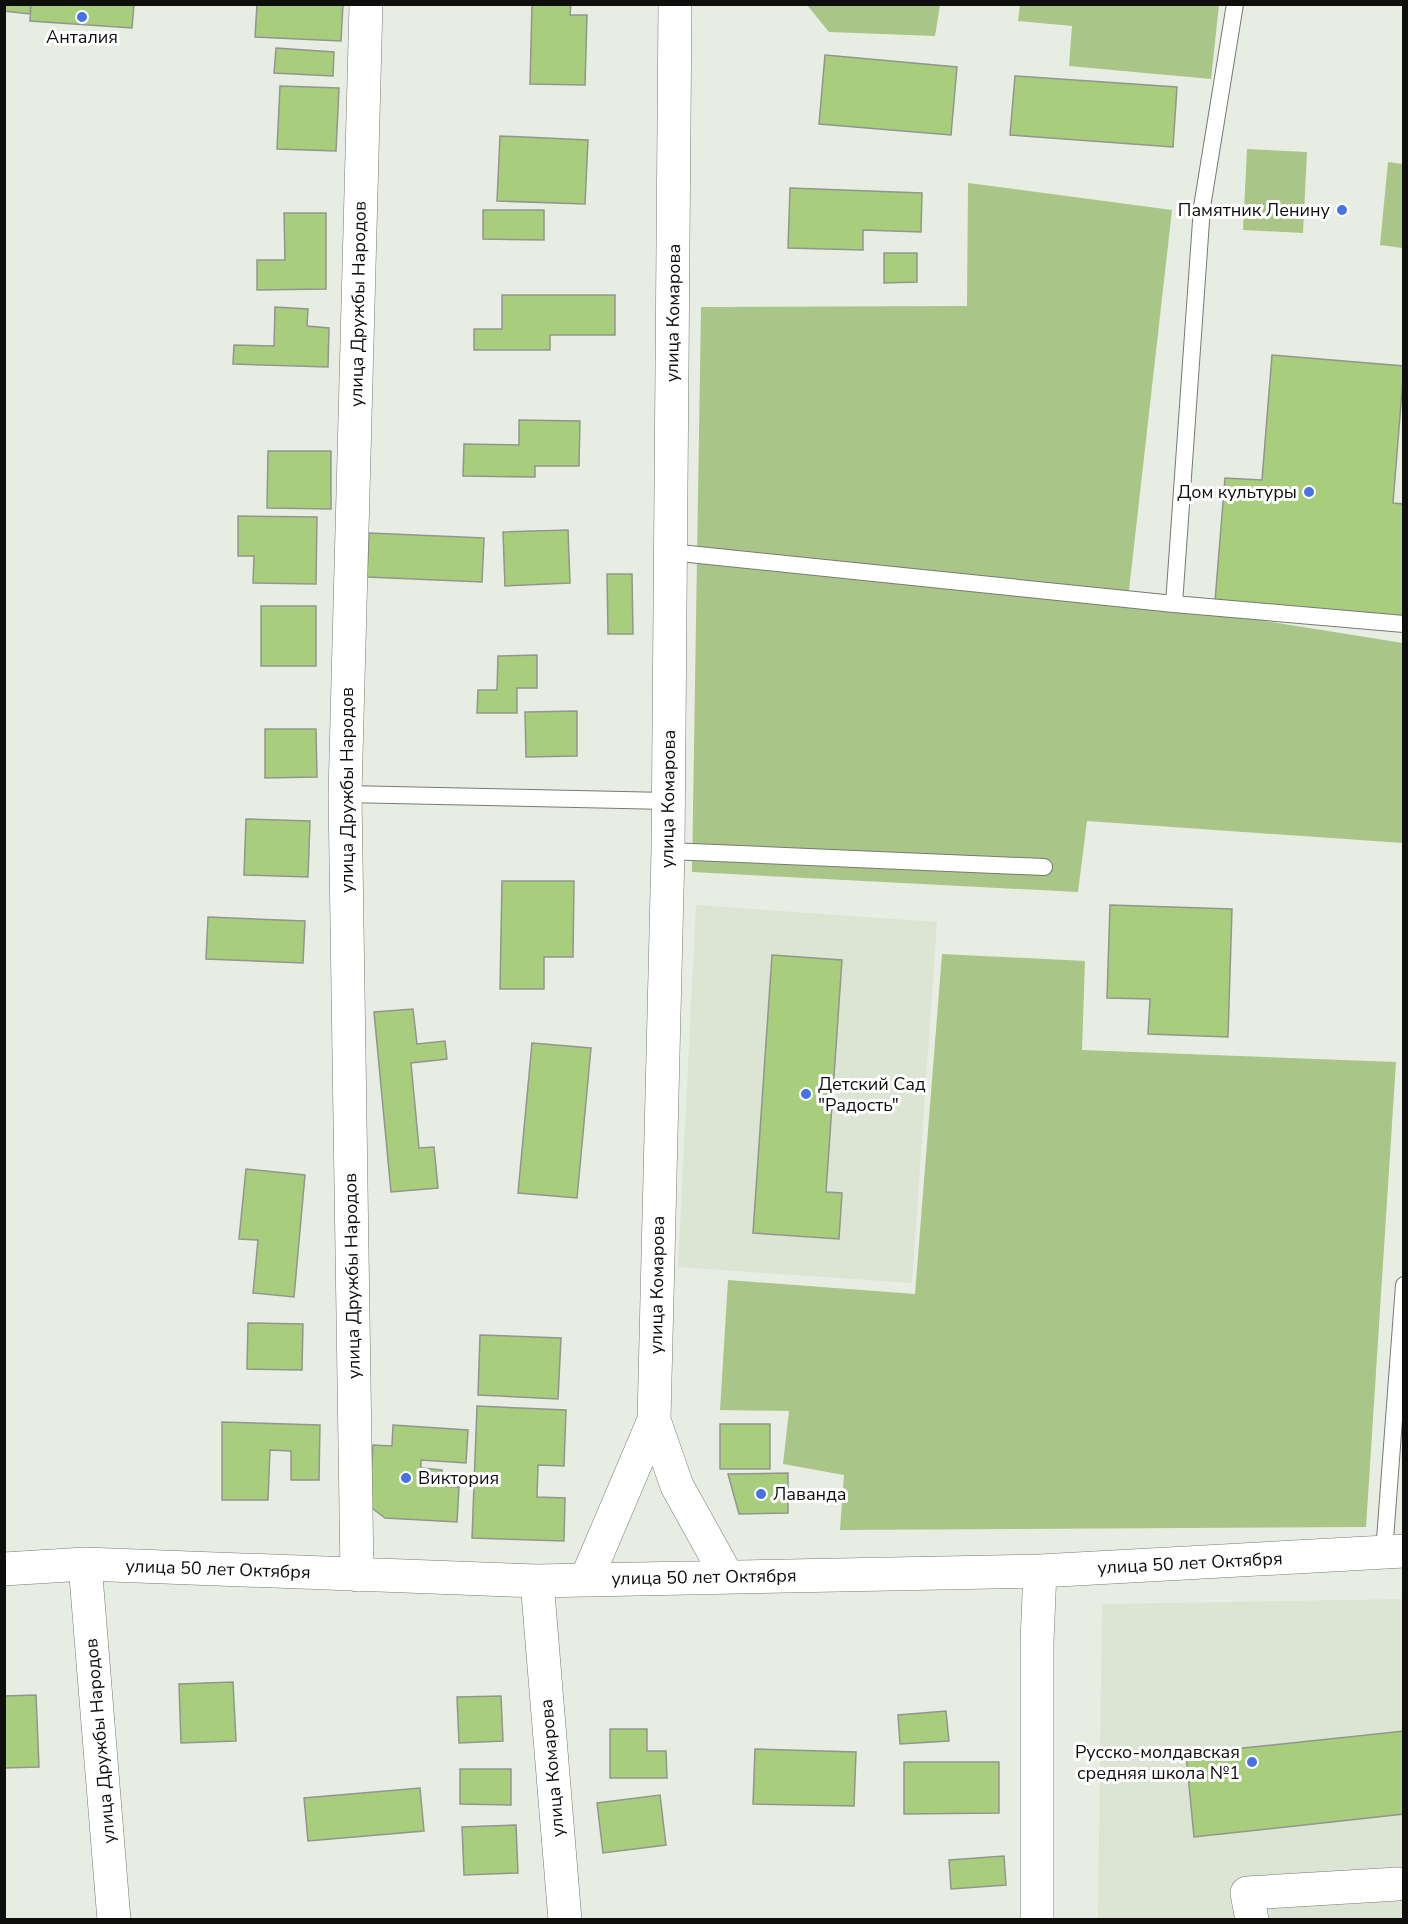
<svg xmlns="http://www.w3.org/2000/svg" width="1408" height="1924" font-family="'Nunito Sans',sans-serif">
  <rect width="100%" height="100%" fill="#e8ede4"/>
  <path fill="#dce4d4" d="M696,905L937,922L912,1283L678,1267Z
    M1403,1599V1919L1098,1920L1102,1604Z"/>
  <path fill="#a9c588" d="M807,5H940L935,36L829,32Z
    M1020,5H1219L1211,79L1069,66L1072,26L1018,21Z
    M1247,149L1307,152L1303,233L1243,230Z
    M1388,162L1403,164V248L1380,245Z
    M968,183L1172,210L1128,599L1403,643V843L1087,821L1078,892L692,872L701,307L967,306Z
    M942,954L1085,961L1082,1050L1396,1062L1366,1527L840,1530L844,1475L783,1464L789,1411L720,1410L728,1280L915,1294Z"/>
  <path fill="#a8cd7c" stroke="#92968e" stroke-width="1.5" d="M4,4H31L30,14L4,11Z
    M31,4H134L132,28L30,21Z
    M257,4H343L341,41L255,37Z
    M532,4H571L570,15H587L585,85L530,84Z
    M276,48L334,52L333,76L274,73Z
    M825,55L957,67L951,135L819,124Z
    M1015,76L1177,87L1173,147L1010,135Z
    M280,86L339,88L336,151L277,149Z
    M500,136L588,140L585,204L497,201Z
    M790,188L922,193L921,232L863,230V250L788,248Z
    M483,210H544V240L483,239Z
    M284,213H326V289L257,290V260H285Z
    M884,253H917V282L884,283Z
    M502,295H615V335H550V350H474V329H502Z
    M275,307L308,309L307,326L329,328L328,367L233,364L234,345L274,346Z
    M1272,355L1404,366L1393,503L1404,504V616L1215,601L1225,478L1262,480Z
    M519,420L580,421L579,466H535V477L463,476L464,444L519,445Z
    M268,451H331V509L267,508Z
    M238,516L317,517L316,584L253,583L254,556H238Z
    M568,530L570,583L505,586L503,532Z
    M369,533L484,538L482,582L367,577Z
    M607,574H632L633,634H608Z
    M261,606H316V666H261Z
    M537,655V688H517V713H477L478,690H497L498,656Z
    M577,711V756L526,757L525,712Z
    M265,729H316L317,777L265,778Z
    M246,819L310,821L308,877L244,875Z
    M502,881H574L573,957H544V989H500Z
    M1110,905L1232,909L1228,1037L1148,1034L1150,999L1107,998Z
    M208,917L305,921L303,963L206,959Z
    M772,955L842,960L826,1192L842,1193L839,1239L753,1233Z
    M413,1009L417,1044L445,1041L447,1059L411,1063L419,1148L434,1147L438,1188L391,1192L374,1012Z
    M532,1043L591,1048L577,1198L518,1193Z
    M246,1169L305,1175L294,1297L253,1293L258,1240L239,1239Z
    M248,1323L303,1324L302,1370L247,1369Z
    M480,1335L561,1338L558,1399L478,1395Z
    M477,1406L566,1410L564,1466L538,1465L537,1497L565,1498L564,1541L472,1538Z
    M222,1422L320,1425L319,1480H291V1451L270,1450L268,1500H222Z
    M720,1424H770V1469H720Z
    M393,1425L468,1430L466,1463L421,1460V1468L442,1470L441,1486L459,1487L457,1522L385,1518L369,1506L373,1445L392,1446Z
    M788,1473V1513L739,1514L728,1474Z
    M233,1682L236,1741L181,1743L179,1684Z
    M36,1695L39,1767L4,1768V1696Z
    M501,1696L503,1741L459,1743L457,1697Z
    M946,1711L949,1741L900,1744L898,1715Z
    M610,1729H647V1751H666L667,1778H610Z
    M1404,1731V1814L1194,1837L1186,1754Z
    M755,1749L856,1752L854,1806L753,1804Z
    M904,1762H999V1813L904,1814Z
    M460,1769H511V1805L460,1804Z
    M420,1788L424,1831L308,1841L304,1798Z
    M660,1795L666,1845L603,1853L597,1803Z
    M516,1825L518,1873L464,1875L462,1827Z
    M1004,1856L1006,1885L951,1889L949,1860Z"/>
  <g fill="none" stroke-linecap="round" stroke-linejoin="round">
    <defs>
      <path id="lane" d="M1235,4L1202,207L1174,604L1404,624
        M670,552L1174,604
        M345,794L668,801
        M668,851L1044,867
        M1384,1553L1404,1285"/>
      <path id="street" d="M654,1420L677,1486L727,1576
        M85,1564L114,1920
        M4,1569L85,1564L537,1581L1040,1571L1404,1551
        M357,1575L345,794L366,4
        M586,1580L654,1420L668,851L675,4
        M537,1581L565,1920
        M1037,1920V1642L1040,1571
        M1252,1920L1247,1893L1398,1884"/>
    </defs>
    <use href="#lane" stroke="#777b73" stroke-width="18"/>
    <use href="#street" stroke="#777b73" stroke-width="34"/>
    <use href="#lane" stroke="#fff" stroke-width="16"/>
    <use href="#street" stroke="#fff" stroke-width="33"/>
  </g>
  <g fill="#4772e4" stroke="#fff" stroke-width="2">
    <circle cx="82" cy="17" r="6"/>
    <circle cx="1342" cy="210" r="6"/>
    <circle cx="1309" cy="492" r="6"/>
    <circle cx="806" cy="1094" r="6"/>
    <circle cx="406" cy="1478" r="6"/>
    <circle cx="761" cy="1494" r="6"/>
    <circle cx="1252" cy="1762" r="6"/>
  </g>
  <g text-anchor="middle" stroke-width="6" stroke-linejoin="round" paint-order="stroke">
    <g font-size="18" fill="#0e0f0c" stroke="#fff" text-anchor="end">
      <text x="82" y="43" text-anchor="middle">Анталия</text>
      <text x="1330" y="216">Памятник Ленину</text>
      <text x="1297" y="498">Дом культуры</text>
      <text x="818" y="1090" text-anchor="start">Детский Сад<tspan x="818" dy="21">"Радость"</tspan></text>
      <text x="418" y="1484" text-anchor="start">Виктория</text>
      <text x="773" y="1500" text-anchor="start">Лаванда</text>
      <text x="1240" y="1758">Русско-молдавская<tspan x="1240" dy="21">средняя школа №1</tspan></text>
    </g>
    <g font-size="18" fill="#0e0f0c" stroke="#fff">
      <text transform="translate(358 304) rotate(-89)" y="6">улица Дружбы Народов</text>
      <text transform="translate(673 313) rotate(-89)" y="6">улица Комарова</text>
      <text transform="translate(347 790) rotate(-90)" y="6">улица Дружбы Народов</text>
      <text transform="translate(668 799) rotate(-89)" y="6">улица Комарова</text>
      <text transform="translate(352 1276) rotate(-91)" y="6">улица Дружбы Народов</text>
      <text transform="translate(657 1285) rotate(-89)" y="6">улица Комарова</text>
      <text transform="translate(1190 1563) rotate(-3)" y="6">улица 50 лет Октября</text>
      <text transform="translate(218 1569) rotate(2)" y="6">улица 50 лет Октября</text>
      <text transform="translate(704 1577) rotate(-1)" y="6">улица 50 лет Октября</text>
      <text transform="translate(100 1741) rotate(-95)" y="6">улица Дружбы Народов</text>
      <text transform="translate(552 1768) rotate(-95)" y="6">улица Комарова</text>
    </g>
  </g>
  <rect width="1408" height="1924" fill="none" stroke="#0e0f0c" stroke-width="12"/>
</svg>
